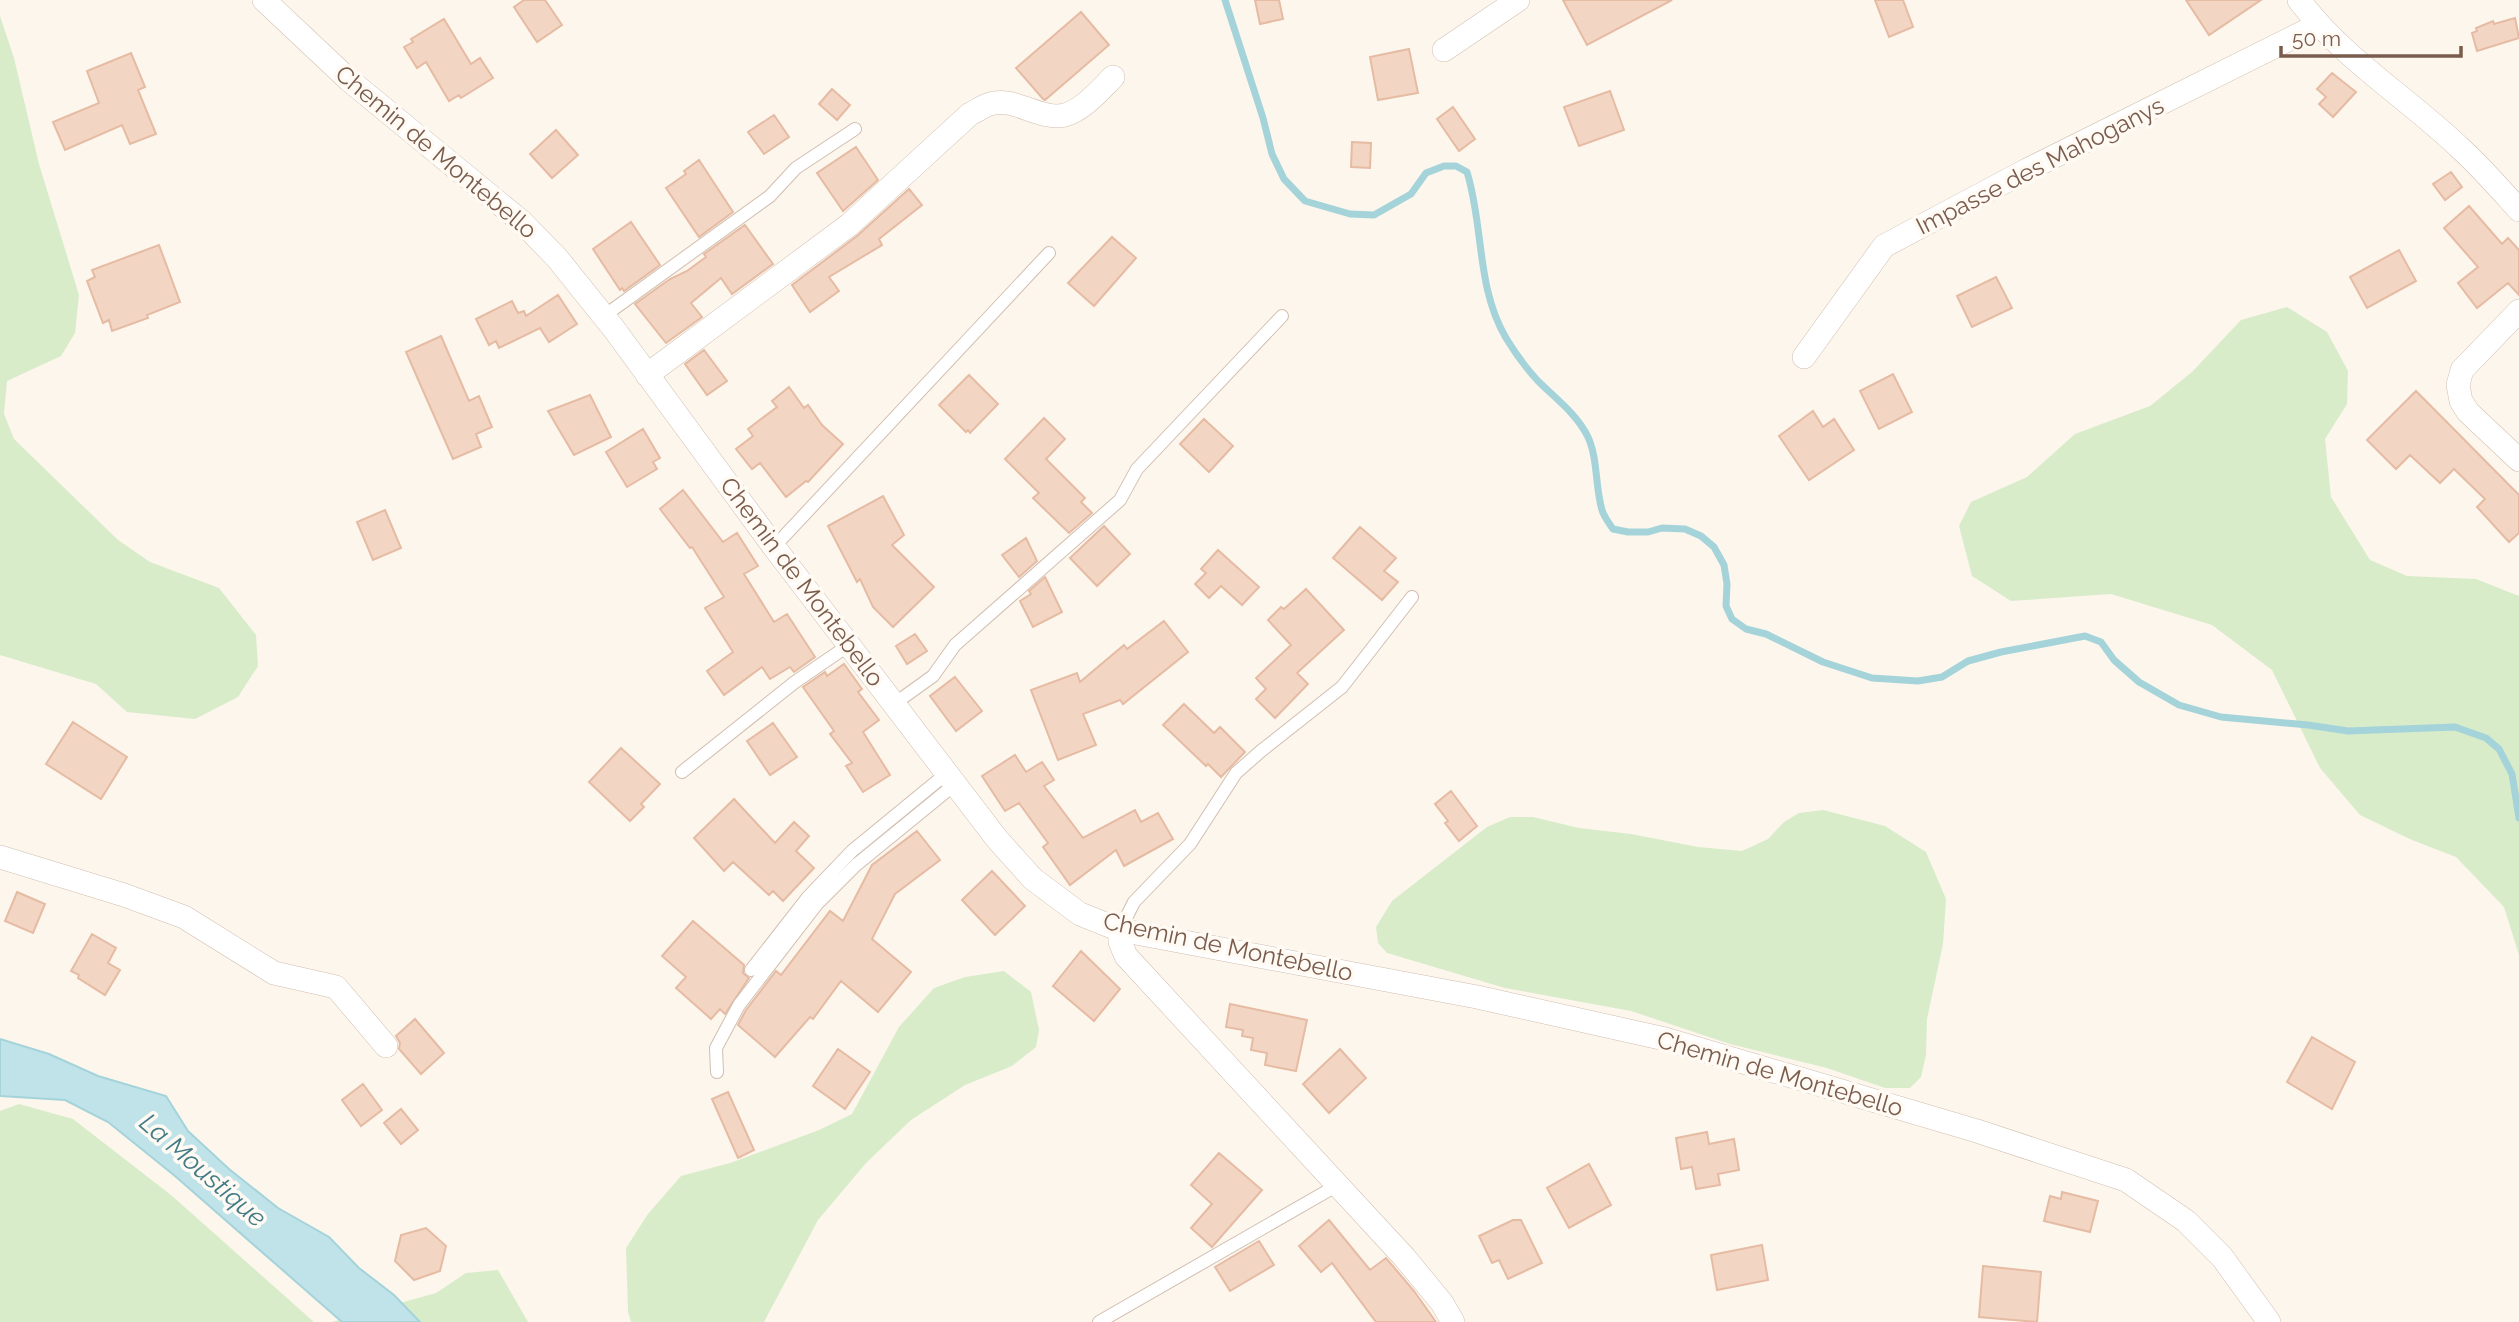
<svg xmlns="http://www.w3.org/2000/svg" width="2519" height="1322" font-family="Raleway,sans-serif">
  <rect width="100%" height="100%" fill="#fdf6ec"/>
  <path fill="#d8ecc9" d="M0,16L14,58L39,164L79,295L75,333L61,356L7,381L4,414L14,439L118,540L150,562L219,588L256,635L258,666L238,697L195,719L127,712L96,684L0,655Z
    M2287,307L2327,332L2348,371L2347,404L2325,439L2331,497L2370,560L2407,576L2476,579L2519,596V955L2504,907L2456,857L2412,840L2360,815L2320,768L2272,670L2212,625L2111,594L2011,601L1972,576L1959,526L1971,502L2027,477L2075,434L2150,406L2192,372L2241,320Z
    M1823,810L1885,826L1926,852L1946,899L1943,944L1927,1019L1926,1055L1921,1077L1910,1088H1885L1827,1068L1730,1044L1631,1011L1505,988L1387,953L1378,943L1376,927L1392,901L1487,827L1510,817H1533L1579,828L1631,834L1698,847L1742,851L1768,839L1784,822L1799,813Z
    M1004,971L1031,992L1039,1030L1036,1047L1012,1066L965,1085L911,1120L866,1163L818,1220L764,1322H631L628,1312L626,1248L648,1214L681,1176L730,1163L779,1145L819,1130L852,1114L899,1027L934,988L965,977Z
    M19,1104L73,1119L171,1195L314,1322H0V1111Z
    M498,1270L528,1322H332L436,1293L466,1273Z"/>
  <path fill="#bfe3e8" stroke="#a5d3da" stroke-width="2" d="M0,1039L49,1054L98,1076L166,1096L188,1131L229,1169L278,1208L329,1237L359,1268L394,1295L420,1322H342L175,1176L108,1122L65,1100L0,1096Z"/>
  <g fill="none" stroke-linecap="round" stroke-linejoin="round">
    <path stroke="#a5d3da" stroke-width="7" d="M1225,0L1263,118L1272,154L1284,179L1305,201L1350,214L1374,215L1411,194L1426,173L1444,166H1456L1467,172C1484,227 1476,287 1506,338C1515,353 1526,368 1538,381C1555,398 1577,414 1588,437C1598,459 1595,486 1602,510C1604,517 1609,523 1613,529L1628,532H1648L1662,528L1685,529L1701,536L1714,547L1724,565L1727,584L1726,606L1732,619L1746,629L1766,634L1823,662L1872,678L1918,681L1942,677L1968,661L2001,652L2085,636L2101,642L2114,660L2139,682L2179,705L2221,717L2308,725L2348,731L2455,727L2486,738L2499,749L2512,774L2519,818"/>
  </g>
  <path fill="#f3d5c3" stroke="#e6bba3" stroke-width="2" d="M524,0H545L562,25L537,42L514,7Z
    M1255,0H1279L1283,19L1260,24Z
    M1563,0H1672L1587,45Z
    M1875,0H1903L1913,27L1889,37Z
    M2186,0H2261L2209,35Z
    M1081,12L1109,45L1045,100L1043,99L1016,68Z
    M2515,18L2519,38L2477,51L2472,33L2477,31L2476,28L2493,21L2494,24Z
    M444,19L471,64L480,58L493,78L461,98L459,95L449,101L426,62L417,68L404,47L413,42L411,39Z
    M1409,49L1418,93L1378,100L1370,57Z
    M131,53L145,87L138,90L156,134L130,144L122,125L65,150L53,122L99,103L87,71Z
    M2332,73L2356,92L2333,117L2319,104L2326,97L2317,89Z
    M832,89L850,105L837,120L819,104Z
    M1610,91L1624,130L1579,146L1564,107Z
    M1453,107L1475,139L1459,151L1437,119Z
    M774,115L789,137L764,154L748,132Z
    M556,130L578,155L552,178L530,154Z
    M1352,142L1371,143L1370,168L1351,167Z
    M856,147L878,180L843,211L817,173Z
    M699,160L733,212L699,237L666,188L686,174L684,171Z
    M2451,172L2462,187L2445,200L2433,184Z
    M909,189L922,205L879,239L882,245L829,277L839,291L810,312L792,285L857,236Z
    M2469,206L2502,244L2508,238L2519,250V295L2508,283L2477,308L2458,283L2478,267L2444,228Z
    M631,222L660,265L624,291L622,288L620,290L593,249Z
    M745,225L773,264L732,294L721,278L691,303L702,317L666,343L635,304L670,279L687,271L706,257L704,254Z
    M1112,237L1136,258L1094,306L1068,283Z
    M159,245L180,302L147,315L148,318L112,331L109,320L103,323L87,281L95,277L92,270Z
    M2399,250L2416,281L2367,308L2350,277Z
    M1996,277L2012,308L1972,327L1957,296Z
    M558,295L577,324L549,342L540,328L499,348L496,341L489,345L476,319L512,301L518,313L524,311L526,316Z
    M441,336L469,401L479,396L492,427L476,434L481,447L453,459L406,352Z
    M704,350L727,381L707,395L685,364Z
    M1893,374L1912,412L1879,429L1860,391Z
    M969,375L998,404L970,433L968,430L966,432L939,405Z
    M789,387L804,408L808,405L822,425L843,444L808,482L806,481L786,497L760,463L752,469L736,449L753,436L748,429L777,407L772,401Z
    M2416,391L2519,495V533L2509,542L2477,507L2485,499L2454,469L2440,483L2410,455L2396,469L2367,440Z
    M590,395L611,437L574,455L548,411Z
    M1813,411L1823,427L1834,419L1854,450L1809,480L1779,436Z
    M1044,418L1065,439L1046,459L1085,498L1081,502L1092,513L1069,533L1033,498L1039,493L1005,459Z
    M1204,419L1233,446L1209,472L1180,444Z
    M643,429L660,458L653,462L657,469L627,487L606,452Z
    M683,490L723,542L737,533L758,566L744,574L774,622L787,614L815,657L794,672L790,667L770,679L762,667L724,695L707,671L733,652L705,608L724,597L692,547L690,548L660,509Z
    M883,496L904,535L892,545L934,587L893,627L873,607L860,579L857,582L828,526Z
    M385,510L401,548L373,560L357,522Z
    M1104,526L1130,554L1097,586L1070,558Z
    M1360,527L1396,558L1384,571L1398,582L1382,600L1333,558Z
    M1026,538L1037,561L1019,577L1002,555Z
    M1218,550L1259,587L1242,605L1221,586L1209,598L1195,584L1206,573L1201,569Z
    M1045,577L1062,612L1033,627L1020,601L1031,594L1029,591Z
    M1306,589L1344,630L1297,673L1308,684L1275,718L1256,699L1266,689L1256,678L1291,645L1268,620L1281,607L1284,609Z
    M1164,621L1188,652L1123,704L1120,700L1083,714L1096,745L1058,760L1031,690L1077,673L1080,682L1124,645L1127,649Z
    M915,634L927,651L907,664L896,646Z
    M844,664L862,689L858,692L879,720L863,732L890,775L863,792L846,766L852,763L830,734L834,731L803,687L825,672L827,676Z
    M955,677L982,711L956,731L930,696Z
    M1184,704L1214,733L1220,727L1245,752L1221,777L1208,764L1206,766L1163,725Z
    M73,722L127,757L101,799L46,764Z
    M773,723L797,757L770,775L747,741Z
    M621,748L660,784L641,804L644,807L630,821L589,782Z
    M1015,755L1026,772L1042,762L1054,780L1044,786L1083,838L1135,810L1141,822L1158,813L1173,839L1124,866L1116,850L1070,885L1043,847L1048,843L1019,803L1005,811L982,776Z
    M1451,791L1477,826L1459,841L1445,823L1448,821L1435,804Z
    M734,799L775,843L794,822L809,836L796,851L814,868L783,901L773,891L769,895L733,862L724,871L694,838Z
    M917,831L940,860L895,894L872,939L911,972L878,1012L841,981L813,1019L810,1017L775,1057L738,1025L746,1010L776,971L781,975L830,911L843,921L872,865Z
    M992,871L1025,906L995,935L962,900Z
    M17,892L45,904L33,933L5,921Z
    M693,921L744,965L743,973L749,978L725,1014L720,1009L711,1019L676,988L686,977L662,956Z
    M92,934L116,948L108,963L120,970L105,995L78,978L79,975L71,971Z
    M1081,951L1120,989L1094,1021L1053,986Z
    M1230,1004L1307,1020L1296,1071L1265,1065L1267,1053L1251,1050L1253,1038L1242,1036L1243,1030L1226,1027Z
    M415,1019L444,1053L421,1074L399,1049L400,1043L396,1036Z
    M2312,1037L2355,1062L2332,1109L2287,1082Z
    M838,1049L870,1072L845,1109L813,1086Z
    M1340,1049L1366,1078L1329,1113L1303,1084Z
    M363,1084L382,1110L361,1126L342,1100Z
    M728,1092L754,1150L738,1158L712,1099Z
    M401,1109L418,1130L401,1144L384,1123Z
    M1707,1132L1709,1144L1734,1139L1739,1170L1718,1174L1720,1185L1696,1189L1692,1167L1681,1169L1676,1138Z
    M1219,1153L1262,1190L1212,1247L1191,1228L1212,1204L1191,1185Z
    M1589,1164L1611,1205L1569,1228L1547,1188Z
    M2062,1192L2098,1201L2090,1232L2044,1221L2050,1196L2061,1199Z
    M1329,1220L1370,1270L1386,1258L1414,1291L1436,1322H1376L1332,1263L1321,1272L1299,1246Z
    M1513,1220H1521L1542,1263L1508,1279L1499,1260L1492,1263L1479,1236Z
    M426,1228L446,1246L440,1271L414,1280L395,1261L401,1235Z
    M1259,1241L1274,1265L1230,1291L1215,1267Z
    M1762,1245L1768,1280L1717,1290L1711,1255Z
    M1983,1266L2041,1272L2037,1322L1979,1317Z"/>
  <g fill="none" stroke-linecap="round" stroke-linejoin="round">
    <defs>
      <path id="lane" d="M604,316L770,196L796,168L855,129
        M774,547L1049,253
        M894,704L933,676L955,645L1120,500L1137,469L1282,316
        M682,772L795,682L849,645
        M1120,930L1134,902L1190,844L1236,773L1261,751L1342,687L1412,597
        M751,970L808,897L852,851L946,774
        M717,1072L716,1048L739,1005L817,904L856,865L954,785
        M1099,1322L1336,1186"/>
      <path id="street" d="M264,0L349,80L522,222L557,258L614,329L774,547L997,839L1033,879L1080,914L1120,930L1477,997L1665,1039L1977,1131L2126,1180L2186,1221L2222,1257L2269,1322
        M2299,0C2344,60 2407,97 2460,148C2481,167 2500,189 2519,210
        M1444,50L1518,0
        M2519,311L2462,370L2458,385L2461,401L2468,412L2519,460
        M1804,357L1884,246L2027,170L2318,25
        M647,375L849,225L970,114C977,111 983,106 990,104C1014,96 1040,121 1065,115C1083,110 1100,90 1113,77
        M0,857L124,895L184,917L274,973L336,987L386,1046
        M1120,930V942L1126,956L1405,1258L1442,1303L1453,1322"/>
    </defs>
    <use href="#lane" stroke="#d1beb0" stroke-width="14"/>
    <use href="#street" stroke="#d1beb0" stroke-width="24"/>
    <use href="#lane" stroke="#fff" stroke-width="12"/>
    <use href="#street" stroke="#fff" stroke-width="23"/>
  </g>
  <g text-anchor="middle" stroke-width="7" stroke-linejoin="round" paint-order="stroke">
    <g font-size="24" fill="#7a5c4d" stroke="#fffaf3">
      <text transform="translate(436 152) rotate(40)" y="8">Chemin de Montebello</text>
      <text transform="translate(2040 166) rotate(-27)" y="8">Impasse des Mahoganys</text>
      <text transform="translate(802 582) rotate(53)" y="8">Chemin de Montebello</text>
      <text transform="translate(1228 947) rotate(12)" y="8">Chemin de Montebello</text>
      <text transform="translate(1780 1074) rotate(16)" y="8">Chemin de Montebello</text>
    </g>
    <g font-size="26" font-style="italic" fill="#437c86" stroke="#fffaf3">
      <text transform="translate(203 1170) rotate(41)" y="9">La Moustique</text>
    </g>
  </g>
  <path d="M2281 46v10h180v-10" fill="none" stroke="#7a5c4d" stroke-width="3.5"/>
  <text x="2292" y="46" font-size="21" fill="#7a5c4d" stroke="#fffaf3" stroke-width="5" paint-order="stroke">50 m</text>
</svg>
